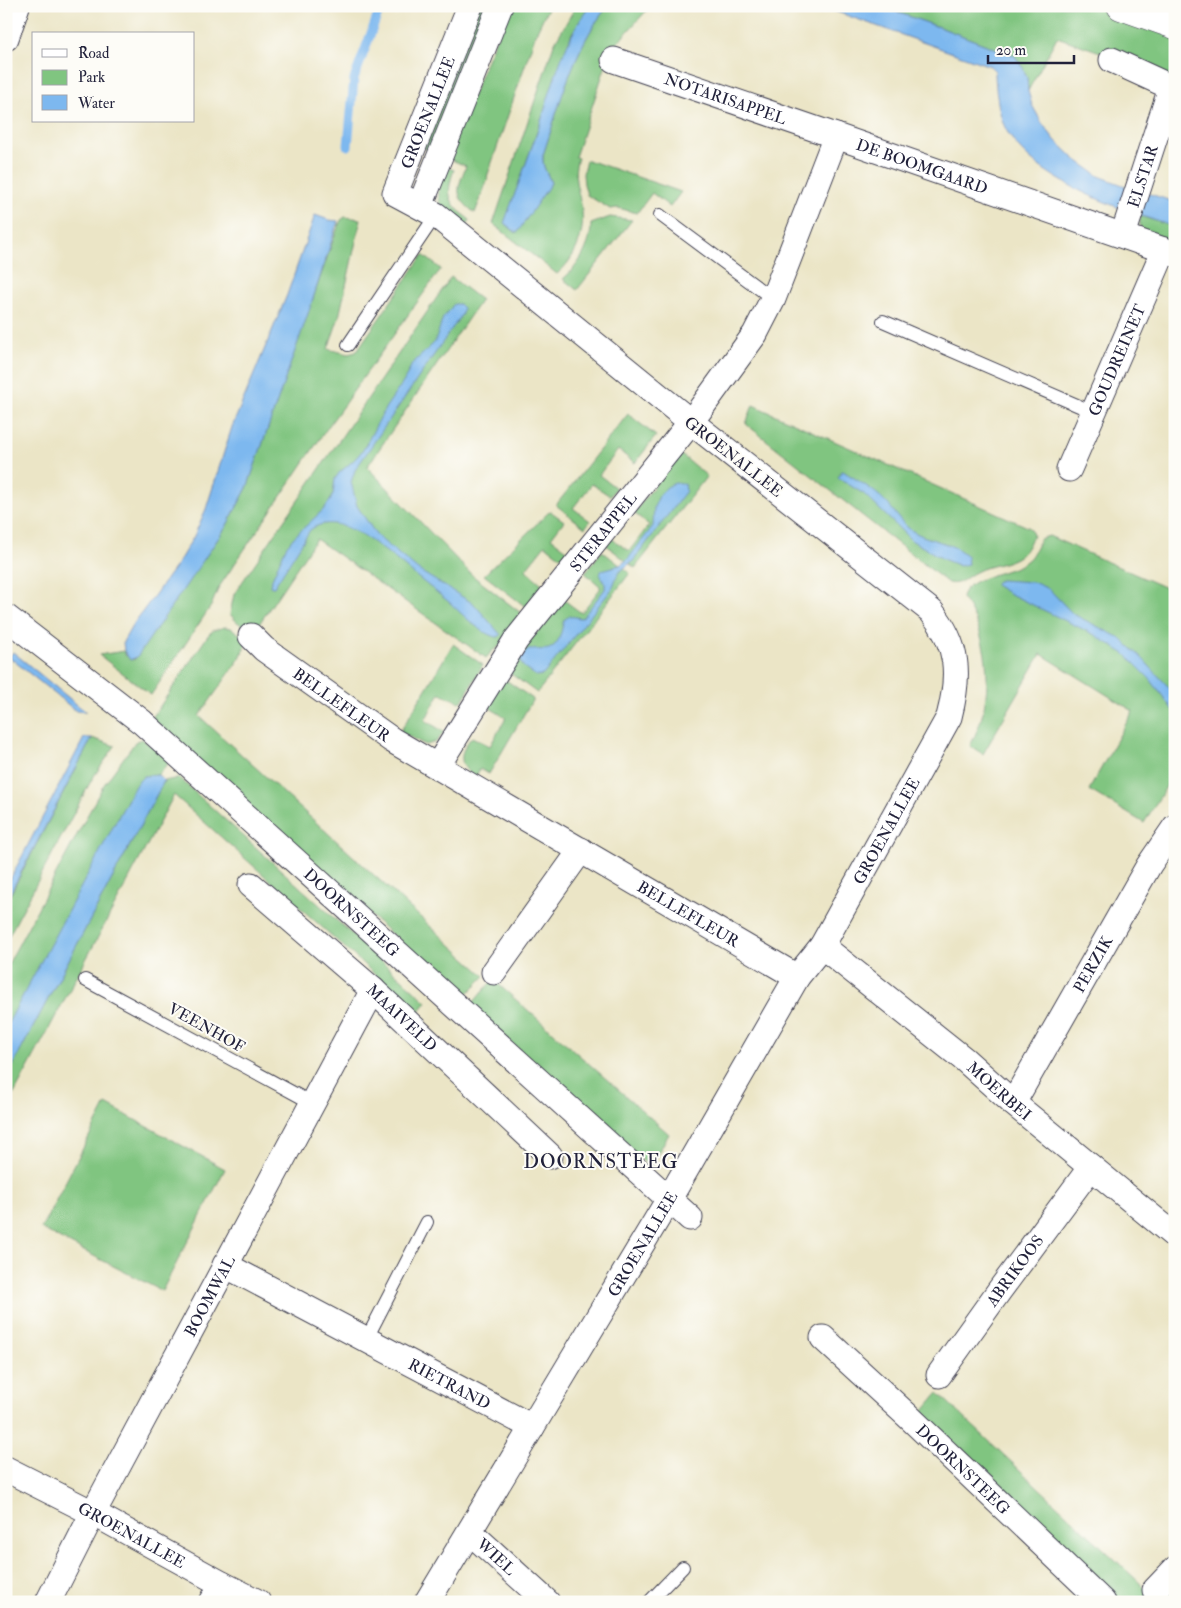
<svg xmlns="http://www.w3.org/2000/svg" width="1181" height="1608" font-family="'IM FELL Double Pica',serif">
  <rect width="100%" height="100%" fill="#fdfcf7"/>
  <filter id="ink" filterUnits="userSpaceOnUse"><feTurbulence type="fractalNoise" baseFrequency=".02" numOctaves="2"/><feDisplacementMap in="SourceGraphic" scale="10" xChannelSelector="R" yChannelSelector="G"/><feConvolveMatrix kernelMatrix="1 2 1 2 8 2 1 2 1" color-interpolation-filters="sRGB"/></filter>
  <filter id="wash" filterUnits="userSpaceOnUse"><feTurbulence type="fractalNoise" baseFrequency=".0096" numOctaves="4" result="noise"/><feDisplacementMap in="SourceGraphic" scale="20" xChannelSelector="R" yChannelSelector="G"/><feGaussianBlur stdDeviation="1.12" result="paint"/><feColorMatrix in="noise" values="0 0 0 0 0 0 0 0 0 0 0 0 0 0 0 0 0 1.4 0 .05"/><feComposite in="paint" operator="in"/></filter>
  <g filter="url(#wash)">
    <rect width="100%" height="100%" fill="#ebe5c6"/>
    <path fill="#80c580" stroke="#51745e" d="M479,6H492L432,151L421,147Z
      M509,6H549L536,33L487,177L488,178L475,213C453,196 457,190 466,166L447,158Z
      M576,6H590L572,33L505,223L516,233L551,183C547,171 542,169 543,155C560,104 573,48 608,6H648L647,10L611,50L575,157L578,158C571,178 580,192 582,211C585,235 575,259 557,274L493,224L554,44Z
      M880,6H1093L1175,35V78L1057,37L1028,91L1027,78L1015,56L947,30Z
      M586,160L597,163L681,192L670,207L652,193L637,213L618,208L610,209L587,195L584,184L583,174Z
      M444,166L454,170C445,195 449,204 470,220L465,228C436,204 434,204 444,166Z
      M1140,216L1175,227V242L1141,230L1140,226Z
      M345,217L361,219L339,317L328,349L348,354L356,352L423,255L441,269L330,424L219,587L211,606L151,695L99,655L124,651L125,655L133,660L135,659L226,527L247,488L335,235L341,220Z
      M610,217L632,220L577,290L563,279C579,266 591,245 591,224Z
      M451,277L481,300L367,467L473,576L521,613L500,646L492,651L486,658L316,539L253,633L236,621L230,614L234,594Z
      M753,405L1030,528L1033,535C1030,542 1027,550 1021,555C1008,565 990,564 976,572C965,577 961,586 948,583L746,424Z
      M628,414L656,436L635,463L618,450L599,475L616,488L610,496L592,484L573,508L590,521L585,528L556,505Z
      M679,453L707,476L635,568L606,545L612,539L628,550H630L649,525L634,513Z
      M550,511L564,521L551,538L567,550V552L564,556L561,557L545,545L526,569L527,571L543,585L526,607L484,575Z
      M1049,536L1175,592V787L1169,782L1144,823L1089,790L1133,711L1041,654L983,754L970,746C977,732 983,717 985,702C991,670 983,623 962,598C964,576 1010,574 1025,562C1033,557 1036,547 1040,539Z
      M602,551L630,573L537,693L507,671L513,661L564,600L580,612H582L600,589V586L585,573Z
      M225,627L231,628L248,640L240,658L199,716L485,976L465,996L463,997L150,721L209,634L214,630Z
      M453,644L483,665L462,701L459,702L440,693L425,720L444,732L436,742L426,745L400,732Z
      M503,678L533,699L489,774L480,769L475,777C457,766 459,751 472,737L490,746L505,720V717L488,707Z
      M92,738L115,746L92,779L6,941V903Z
      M142,739L171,760L158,775H152L6,1027V968L103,786L136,741Z
      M179,778L427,1002L418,1013L174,795L6,1109V1078L164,781Z
      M491,982L498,984L669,1134L650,1167L472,1008V1004Z
      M106,1104L225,1169L162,1291L41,1229Z
      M938,1393L1158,1600L1175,1583V1602H1115L922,1412Z"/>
    <path fill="#7db8ef" stroke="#506d95" d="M590,6H608C573,48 560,104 543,155C542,169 547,171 551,183L517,233L504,223C517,188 530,153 542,118C554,80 565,38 590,6Z
      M820,6H880L947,30L1015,56L1023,68L1027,78L1028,91L1032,105L1042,123L1055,140L1075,159L1099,176L1128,187L1175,202V227C1122,210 1026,179 1003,123C998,109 995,86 995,71L990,66Z
      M315,215L329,220L338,221L310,308L247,488L226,527L137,657L130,660L124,651L123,642L132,626L178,563L194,536L206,509L232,427L287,295Z
      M454,304H459L463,308L462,314L355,470L351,482L357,506L377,536L418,570L474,604L501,635L498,637C484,637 460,612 449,602C438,593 427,585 416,576C397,560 360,528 335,524C326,523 318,524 310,530L274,587H272L270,586L271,581L286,547L294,537L323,510L330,501L333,494L335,479L339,473L354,460L363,450L386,407L404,381L412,364L435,342L443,318Z
      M841,471H843C857,480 873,489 885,501C894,510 900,522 911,530C929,542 952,541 967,556L968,564L960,566L943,559L911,540L864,494L838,478Z
      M675,483L685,484L686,491L633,561L618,573L612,589L543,675L536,676C530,671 516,665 522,656C529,644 542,653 551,648C561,642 561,630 564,620L569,616L581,618L583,617L605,589V584L600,574L602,570L620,565L628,559L653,526L654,507L659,496L667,487Z
      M1000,580L1033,582L1049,589L1073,614L1120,638L1141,657L1175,694V713L1150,679L1125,654L1095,635L1008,593L995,585V583Z
      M13,652L86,712L76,711L9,657Z
      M84,738H92L6,901V887Z
      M158,775L164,781L6,1078V1027L136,784L144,776Z"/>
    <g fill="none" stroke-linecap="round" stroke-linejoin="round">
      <path stroke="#7db8ef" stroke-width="9" d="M348,146L354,79L381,6"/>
    </g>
  </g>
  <g filter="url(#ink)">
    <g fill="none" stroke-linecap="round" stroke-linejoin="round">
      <defs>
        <path id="service" d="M660,215L773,299
          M883,321L1093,412
          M348,345L436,215
          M85,980L312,1103
          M366,1340L427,1222
          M649,1602L683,1567"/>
        <g id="minor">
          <path d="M6,38L17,6"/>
          <path id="s1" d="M614,60L836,136"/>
          <path d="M1112,60L1175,89"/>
          <path d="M420,206L500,6"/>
          <path id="s2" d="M1123,235L1171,88"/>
          <path id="s3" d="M1069,469L1164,250"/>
          <path id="s4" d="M6,617L142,722L690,1218"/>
          <path id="s5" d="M251,636L264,649L392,740L797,977"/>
          <path id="s6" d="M438,765L516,640L691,422L755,334L773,299L836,136L1175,254"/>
          <path id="s7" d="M251,885L373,990L550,1156"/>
          <path id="s8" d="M822,946L965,1060L1013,1103L1175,1236"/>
          <path d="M494,972L581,850"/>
          <path id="s9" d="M1013,1103L1149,865L1175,827"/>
          <path id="s10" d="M225,1265L532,1427"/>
          <path id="s11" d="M823,1338L910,1418L1103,1602"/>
          <path id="s12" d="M939,1375L999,1291L1091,1167"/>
          <path id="s13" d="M6,1469L93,1513L222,1584L258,1602"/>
          <path id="s14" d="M470,1532L547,1602"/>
          <path d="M1155,1590L1175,1569"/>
          <path id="s15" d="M48,1602L93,1513L373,990"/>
          <path d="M212,1602L222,1584"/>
          <path id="s16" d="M427,1602L669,1199L797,977L822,946L949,717C960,675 959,645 931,611L691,422L436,215L395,193L470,6"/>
        </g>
        <path id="secondary" d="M1121,6L1175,25"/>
      </defs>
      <use href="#service" stroke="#403f50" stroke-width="14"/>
      <use href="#minor" stroke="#403f50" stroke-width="27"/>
      <use href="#secondary" stroke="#403f50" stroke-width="29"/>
      <use href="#service" stroke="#fff" stroke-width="12"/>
      <use href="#minor" stroke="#fff" stroke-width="25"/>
      <use href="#secondary" stroke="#fff" stroke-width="28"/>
    </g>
  </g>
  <g text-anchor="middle" stroke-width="4" stroke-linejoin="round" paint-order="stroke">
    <g font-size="16" fill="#22223b" stroke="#fdfcf7">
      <text dy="6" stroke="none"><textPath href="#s1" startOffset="118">NOTARISAPPEL</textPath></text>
      <text dy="6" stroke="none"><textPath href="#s16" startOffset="1908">GROENALLEE</textPath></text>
      <text dy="6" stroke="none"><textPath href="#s6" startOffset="841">DE BOOMGAARD</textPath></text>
      <text dy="6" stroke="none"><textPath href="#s2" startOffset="62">ELSTAR</textPath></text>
      <text dy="6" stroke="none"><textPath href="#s3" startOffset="119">GOUDREINET</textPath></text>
      <text transform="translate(734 456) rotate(38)" y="6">GROENALLEE</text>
      <text dy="6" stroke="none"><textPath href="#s6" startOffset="286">STERAPPEL</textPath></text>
      <text dy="6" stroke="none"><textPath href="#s5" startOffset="114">BELLEFLEUR</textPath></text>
      <text dy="6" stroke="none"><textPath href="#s16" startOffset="898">GROENALLEE</textPath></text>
      <text dy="6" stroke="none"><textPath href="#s4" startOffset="455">DOORNSTEEG</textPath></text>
      <text dy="6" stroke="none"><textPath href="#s5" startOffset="519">BELLEFLEUR</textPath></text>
      <text dy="6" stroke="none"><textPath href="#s9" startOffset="160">PERZIK</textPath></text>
      <text dy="6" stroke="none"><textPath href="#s7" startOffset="201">MAAIVELD</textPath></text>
      <text transform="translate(207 1027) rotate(29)" y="6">VEENHOF</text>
      <text dy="6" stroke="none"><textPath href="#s8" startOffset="229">MOERBEI</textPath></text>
      <text dy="6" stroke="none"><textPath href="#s16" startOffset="418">GROENALLEE</textPath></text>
      <text dy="6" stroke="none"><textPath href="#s12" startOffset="129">ABRIKOOS</textPath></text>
      <text dy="6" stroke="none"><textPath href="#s15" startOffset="346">BOOMWAL</textPath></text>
      <text dy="6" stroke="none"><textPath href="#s10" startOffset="254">RIETRAND</textPath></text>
      <text dy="6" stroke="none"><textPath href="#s11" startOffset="192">DOORNSTEEG</textPath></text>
      <text dy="6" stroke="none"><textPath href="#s13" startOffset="142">GROENALLEE</textPath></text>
      <text dy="6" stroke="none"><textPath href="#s14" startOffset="36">WIEL</textPath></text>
    </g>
    <g font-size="19" letter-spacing="1" fill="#22223b" stroke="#fdfcf7">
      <text x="601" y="1168">DOORNSTEEG</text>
    </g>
  </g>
  <rect width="1181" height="1608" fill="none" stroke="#fdfcf7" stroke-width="25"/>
  <rect x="32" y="32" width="162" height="90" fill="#fdfcf7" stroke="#a5a5ac"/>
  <rect x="42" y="49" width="25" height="8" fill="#ffffff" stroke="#a5a5ac"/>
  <text x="78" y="58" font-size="15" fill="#22223b">Road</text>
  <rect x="42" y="70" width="25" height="15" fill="#80c580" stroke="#a5a5ac"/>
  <text x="78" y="82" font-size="15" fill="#22223b">Park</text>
  <rect x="42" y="95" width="25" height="15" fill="#7db8ef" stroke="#a5a5ac"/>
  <text x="78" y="108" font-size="15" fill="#22223b">Water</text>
  <path d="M988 55v8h86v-8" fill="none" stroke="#22223b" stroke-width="2.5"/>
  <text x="996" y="55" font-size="15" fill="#22223b" stroke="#fdfcf7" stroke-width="4" paint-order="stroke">20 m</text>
</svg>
